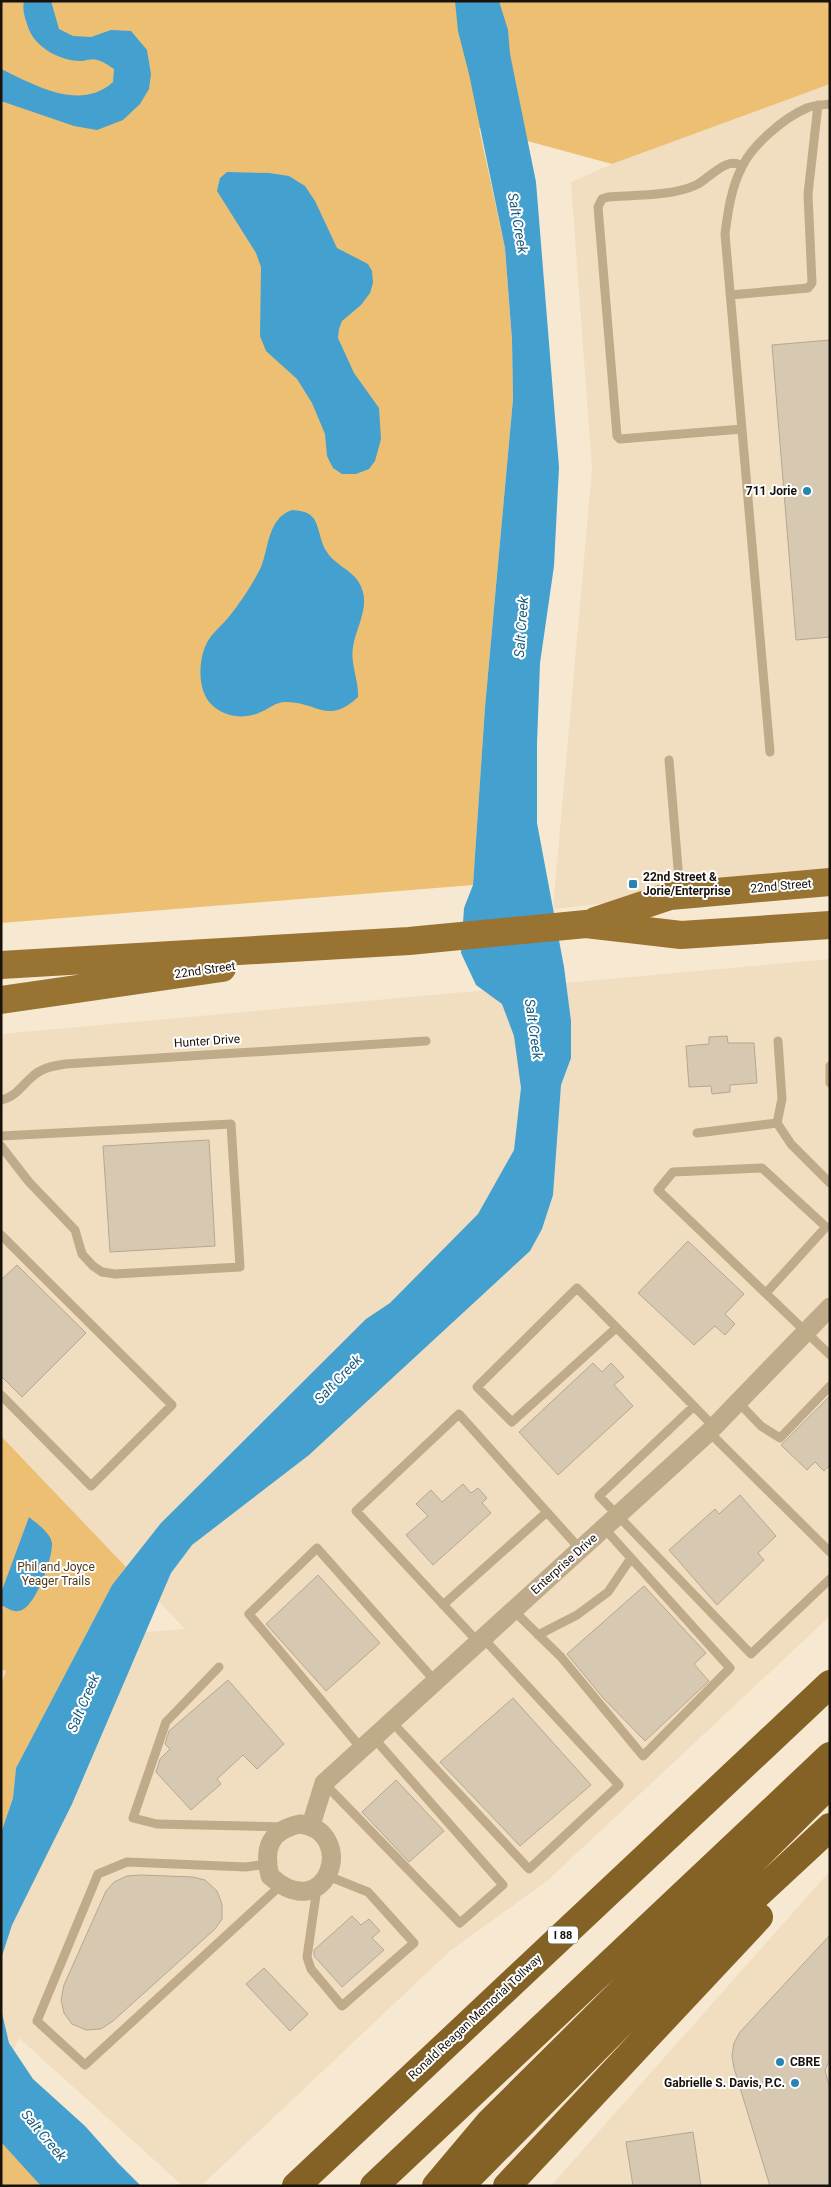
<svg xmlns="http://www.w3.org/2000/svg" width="831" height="2187" font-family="Roboto,sans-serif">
  <rect width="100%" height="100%" fill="#f7e8d1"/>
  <path fill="#f1dec0" d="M830,84V878L553,909L592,469L571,182L612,164Z
    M830,959V1616L547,1881L450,1951L201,2186H183L19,2038L1,2080V1643L185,1629L1,1436V1034Z
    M830,1871V2186H551L616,2112Z"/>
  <path fill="#edbf72" d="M1,1H830V84L612,164L479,128L505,248L512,340L513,399L485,707L473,885L1,923Z
    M1,1436L126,1567L112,1585L16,1768L13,1798L1,1833V1685L6,1671L1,1669Z
    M1,2142L43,2186H1Z"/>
  <path fill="#44a0cf" d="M24,1H51L59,29L73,36L91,37L111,30L131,31L147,50L151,74L149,89L140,104L123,120L97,130L74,126L1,101V69C35,85 80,112 113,82L114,69C109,66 103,61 97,60C92,58 86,61 81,61C61,61 35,48 28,27C25,18 22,11 24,1Z
    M455,1H499L508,30L510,54L536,182L559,467L554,566L540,663L537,743V823L564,967L571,1021V1058L561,1085L553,1195L542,1229L530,1251L309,1455L192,1545L171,1573L72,1804L12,1925L1,1959V1833L13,1798L16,1768L112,1585L161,1523L366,1319L390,1303L478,1214L514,1150L521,1088L514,1036L502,1004L476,985L461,953L464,908L473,885L485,707L513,399L512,340L505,248L469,74L458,31Z
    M227,172L269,173L289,176L305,186L315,201L337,248L368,264L372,271L373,283L370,293L361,305L342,321L339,329L338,338L354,373L379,408L381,439L375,461L369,469L356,474H342L333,468L327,456L325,434L312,403L297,379L266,351L260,336L261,267L256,253L217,191L220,178Z
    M292,510C322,511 315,529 325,549C333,564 350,569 358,581C373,603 356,626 353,647C350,664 359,681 358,697C327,726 317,701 285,702C276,702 268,709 261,712C244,720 225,717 212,705C198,692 198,664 205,647C209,636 220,627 228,618C240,603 253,584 261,567C269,547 268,518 292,510Z
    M29,1517C37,1524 50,1532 52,1543C53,1558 35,1609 19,1611C12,1612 7,1608 1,1605V1593Z
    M1,2009L9,2043L33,2079L85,2126L118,2163L141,2186H41L1,2142Z"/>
  <path fill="#d7c8b2" stroke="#b5a791" d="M830,340V637L796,640L772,345Z
    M727,1036L728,1043H754L757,1083L730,1085V1092L712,1094L711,1086L689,1087L686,1046L709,1044V1037Z
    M209,1140L215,1246L110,1252L103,1146Z
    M688,1241L744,1294L725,1314L735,1324L725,1335L715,1326L694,1345L638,1293Z
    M17,1265L86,1333L22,1397L1,1376V1280Z
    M593,1363L602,1372L611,1363L624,1377L614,1385L633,1406L558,1475L519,1432Z
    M830,1396V1465L824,1471L815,1462L807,1470L781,1445Z
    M463,1484L471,1493L478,1488L487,1498L482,1503L491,1513L433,1565L406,1535L428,1516L416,1504L431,1490L442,1502Z
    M740,1495L776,1536L758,1553L764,1560L717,1605L669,1550L715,1509L719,1514Z
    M318,1575L380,1643L326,1691L266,1624Z
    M644,1586L706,1653L694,1664L709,1681L645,1741L604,1699L567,1654Z
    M228,1680L284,1744L257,1769L243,1755L217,1779L221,1784L191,1810L156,1772L160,1759L170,1749L165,1744L169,1731Z
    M513,1698L591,1785L520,1846L440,1762Z
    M396,1780L444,1831L409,1862L362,1812Z
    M141,1875L193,1877L205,1880L217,1891L222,1904V1919L215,1929L113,2021L101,2029L86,2030L72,2024L64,2013L61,2000L64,1985L106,1891L114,1882L127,1876Z
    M352,1916L361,1925L369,1919L380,1931L372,1938L384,1950L342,1987L314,1956V1950Z
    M830,1935V2059L825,2070L830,2090V2186H770L734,2068L732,2056L734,2043L740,2032Z
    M264,1968L308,2014L290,2031L246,1984Z
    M693,2132L701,2186H633L626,2142Z"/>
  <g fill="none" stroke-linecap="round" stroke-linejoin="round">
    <path stroke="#bfaa8a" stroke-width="9" d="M730,295L808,288L812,283L808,194L818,105
      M742,429L620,439L617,436L598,207L602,199L608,197C634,195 673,196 696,185C709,179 727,155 742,166
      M770,752L725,234C728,211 731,188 742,167C752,145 785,117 807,108C814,105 822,105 830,104
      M669,760L680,892
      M830,1066V1083
      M1,1100C16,1097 21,1086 32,1077C41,1068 53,1066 65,1064L426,1041
      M777,1123L782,1099L778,1041
      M697,1133L777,1123L791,1144L830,1183
      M1,1136L231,1124L240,1267L115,1274L102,1272L93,1266L82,1254L75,1230L29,1182L1,1146
      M1,1235L172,1405L91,1486L1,1395
      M766,1293L826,1227L762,1168L673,1172L658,1190L806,1332L830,1355
      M616,1328L512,1422L477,1387L577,1288C623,1334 669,1380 714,1427
      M739,1403L761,1426L780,1438L830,1386
      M694,1406L599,1496L751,1654L830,1579
      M709,1432L830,1552
      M443,1605L547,1512
      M513,1610L561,1657L643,1756L730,1668L604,1528
      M538,1635L577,1615L608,1592L631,1558
      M478,1642L356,1511L459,1414L580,1549
      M219,1667L166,1722L133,1818L157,1824L283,1827
      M391,1721L529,1869L619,1785L483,1638
      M361,1748L249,1614L317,1548L435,1681
      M324,1783L460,1923L503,1885L373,1737
      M267,1864L246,1867L127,1862L98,1874L37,2021L85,2065L280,1886
      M317,1888L307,1957L311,1969L342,2006L414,1943L368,1892L328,1876"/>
    <path stroke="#bfaa8a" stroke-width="19" d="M300,1824C358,1831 328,1928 270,1876C263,1848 270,1830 300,1824Z
      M311,1825L324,1783L709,1432L830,1307"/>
    <path stroke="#997332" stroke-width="28" d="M595,921L670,896L830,882
      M1,965L409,941L586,924L681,935L830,925
      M1,1000L222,968"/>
    <path stroke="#846124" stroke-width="28" d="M296,2186L830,1684
      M374,2186L830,1756
      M436,2186L489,2123L830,1784
      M460,2186L644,2000L830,1827
      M507,2186L759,1917"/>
  </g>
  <g fill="#2885b1" stroke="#fff" stroke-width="2">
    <circle cx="807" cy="491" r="5"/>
    <rect x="628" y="879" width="10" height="10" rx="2.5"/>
    <circle cx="780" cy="2062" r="5"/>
    <circle cx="795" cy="2083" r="5"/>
  </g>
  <g text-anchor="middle" stroke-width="4" stroke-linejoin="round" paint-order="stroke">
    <rect fill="#fff" stroke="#5d5954" stroke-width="1" x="548" y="1926.5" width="30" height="17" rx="4"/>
    <g font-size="11" font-weight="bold" fill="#18120a">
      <text x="563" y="1939">I 88</text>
    </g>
    <g font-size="12" font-weight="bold" fill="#18120a" stroke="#fff" text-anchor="end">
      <text x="797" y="495">711 Jorie</text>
      <text x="643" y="881" text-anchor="start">22nd Street &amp;<tspan x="643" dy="14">Jorie/Enterprise</tspan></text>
      <text x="790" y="2066" text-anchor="start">CBRE</text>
      <text x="785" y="2087">Gabrielle S. Davis, P.C.</text>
    </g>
    <g font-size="12" fill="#18120a" stroke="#fff">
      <text transform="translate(781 886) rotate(-5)" y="4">22nd Street</text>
      <text transform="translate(205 970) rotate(-8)" y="4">22nd Street</text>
      <text transform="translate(207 1041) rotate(-4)" y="4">Hunter Drive</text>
      <text transform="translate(564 1564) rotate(-42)" y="4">Enterprise Drive</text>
      <text transform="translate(475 2017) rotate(-43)" y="4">Ronald Reagan Memorial Tollway</text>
    </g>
    <g font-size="12" fill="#4e3a18" stroke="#fff">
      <text x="56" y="1571">Phil and Joyce<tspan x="56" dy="14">Yeager Trails</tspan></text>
    </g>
    <g font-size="14" font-style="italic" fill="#185d7e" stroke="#fff">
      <text transform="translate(518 223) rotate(80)" y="5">Salt Creek</text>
      <text transform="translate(521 627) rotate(-86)" y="5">Salt Creek</text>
      <text transform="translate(534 1029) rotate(82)" y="5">Salt Creek</text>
      <text transform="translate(338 1379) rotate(-46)" y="5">Salt Creek</text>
      <text transform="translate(83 1703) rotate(-67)" y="5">Salt Creek</text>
      <text transform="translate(44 2135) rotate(50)" y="5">Salt Creek</text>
    </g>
  </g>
  <rect width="831" height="2187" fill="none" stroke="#18120a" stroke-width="5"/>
</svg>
